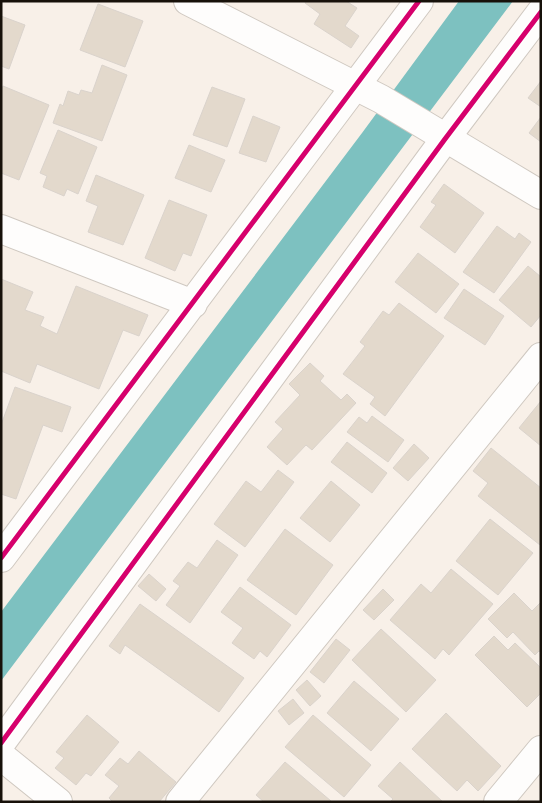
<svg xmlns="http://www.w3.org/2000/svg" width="542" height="803" font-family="'Public Sans',sans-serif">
  <rect width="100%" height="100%" fill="#f8f0e8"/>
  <path fill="#7dc1c0" d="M459,1H513L1,681V612L362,133Z"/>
  <path fill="#e3d9cc" stroke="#dad3cc" d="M306,1H346L357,8L345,26L359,36L351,48L314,24L320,14L305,3Z
    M98,4L143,21L125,67L80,50Z
    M1,16L25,25L9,69L1,66Z
    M102,65L127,75L102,141L53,123L60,104L63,106L68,91L79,95L81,90L92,93Z
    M541,81V107L528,98Z
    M3,86L49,105L19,180L1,173V91Z
    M212,87L245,99L227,147L193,135Z
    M253,116L280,127L266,162L239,153Z
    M541,117V142L529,133Z
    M58,130L97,147L78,194L67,189L64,196L43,187L47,176L40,173Z
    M189,145L225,160L211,192L175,178Z
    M96,175L144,195L123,245L88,232L98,206L86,201Z
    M444,184L484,213L455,253L420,227L436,205L431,202Z
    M169,200L207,215L191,256L183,253L175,271L145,258Z
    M497,226L515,239L519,233L531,242L494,293L463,272Z
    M418,253L459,284L436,313L395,282Z
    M528,266L541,277V315L531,327L499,300Z
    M1,279L33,292L25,310L44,317L40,326L57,334L76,286L148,315L139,336L123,330L99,389L37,364L30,383L1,371Z
    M464,289L504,316L485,345L444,318Z
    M399,303L444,336L385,416L370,404L375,397L343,374L365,346L360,342L383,311L389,315Z
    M310,363L324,376L320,381L341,400L347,394L356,403L312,450L306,445L287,465L267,447L283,429L275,422L300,395L289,384Z
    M15,387L71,407L62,432L43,425L16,499L1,494V425Z
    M541,401V446L519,428Z
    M372,416L404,440L388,462L347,432L359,417L367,423Z
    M347,442L387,473L372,493L331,462Z
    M414,444L429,458L408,481L393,468Z
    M491,448L541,488L540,545L478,496L488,483L473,471Z
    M278,470L294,482L245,547L214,524L246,481L261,492Z
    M331,481L360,505L330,542L300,518Z
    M490,519L533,553L498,595L456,561Z
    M285,529L333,565L296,615L247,580Z
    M217,540L238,555L190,623L166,605L180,586L173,581L188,562L197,568Z
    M451,569L493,604L449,655L443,649L435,659L390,620L421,584L431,593Z
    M149,574L166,589L156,601L138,586Z
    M240,587L291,625L267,657L260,651L254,659L232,643L243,628L221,612Z
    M383,589L394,600L374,620L363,610Z
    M514,593L532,611L541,602V652L539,651L535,655L513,632L507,638L488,619Z
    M140,604L244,678L219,712L125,645L120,654L109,646Z
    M381,629L436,680L406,712L352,660Z
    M494,636L508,650L515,643L541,668V693L527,707L475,655Z
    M336,639L350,650L324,683L310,672Z
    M307,680L321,696L310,706L296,690Z
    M354,681L399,719L371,751L327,713Z
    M293,699L304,713L289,725L278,711Z
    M446,713L501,766L478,791L467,780L457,791L412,749Z
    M87,715L119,742L91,776L86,773L76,785L55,768L64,758L56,752Z
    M313,715L371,765L344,797L285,747Z
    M139,751L176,782L159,802H113L109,798L119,786L105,775L120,758L128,764Z
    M285,762L331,801L330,802H264L256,795Z
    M400,762L443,802H390L393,799L378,786Z"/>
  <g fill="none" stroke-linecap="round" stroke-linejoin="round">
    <defs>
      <path id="street" d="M1,229L193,304
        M1,558L419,1
        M1,743L445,139L541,12
        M1,756L58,802
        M180,802L541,357
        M498,802L541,750"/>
      <path id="secondary" d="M188,1L381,99L541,195"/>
    </defs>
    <use href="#street" stroke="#cfc8c0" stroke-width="30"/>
    <use href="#secondary" stroke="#cfc8c0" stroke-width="30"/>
    <use href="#street" stroke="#fefdfc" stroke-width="28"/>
    <use href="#secondary" stroke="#fefdfc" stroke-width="28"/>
    <defs>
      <path id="cycleway" d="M1,558L419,1
        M1,743L445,139L541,12"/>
    </defs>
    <use href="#cycleway" stroke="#fff" stroke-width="8"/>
    <use href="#cycleway" stroke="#d6006c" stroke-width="5"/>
  </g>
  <rect width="542" height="803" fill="none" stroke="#17110a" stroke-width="5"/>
</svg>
